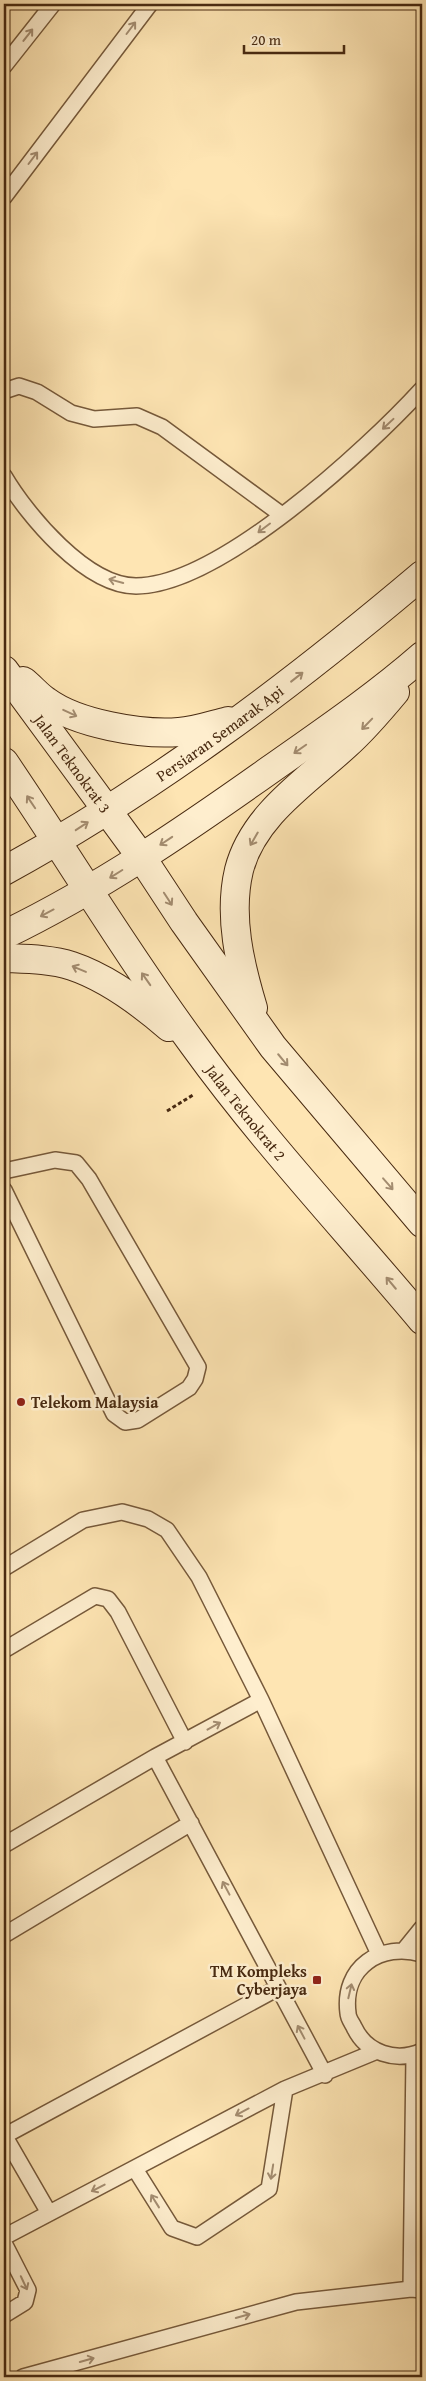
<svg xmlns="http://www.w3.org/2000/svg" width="426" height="2381" font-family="'Gentium Book Plus',serif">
  <rect width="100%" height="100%" fill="#fee5b3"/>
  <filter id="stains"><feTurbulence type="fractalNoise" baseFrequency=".004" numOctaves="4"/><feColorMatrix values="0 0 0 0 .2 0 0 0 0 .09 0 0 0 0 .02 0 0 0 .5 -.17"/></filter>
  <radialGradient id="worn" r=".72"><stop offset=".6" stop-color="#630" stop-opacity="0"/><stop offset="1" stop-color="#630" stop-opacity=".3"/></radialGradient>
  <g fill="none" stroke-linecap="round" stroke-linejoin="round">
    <defs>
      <path id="lane" d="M4,66L53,4
        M4,197L150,4
        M4,391L19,386L37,392L71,413L94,419L137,416L162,427L282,515
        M4,476C27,515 86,586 136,586C219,586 367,449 422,389
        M4,1171L55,1160L76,1163L89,1179L198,1367L195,1379L189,1388L138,1420L125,1422L114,1414L4,1190
        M4,1568L83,1520L122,1512L148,1519L167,1530L199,1577L261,1700L379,1954
        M4,1650L95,1596L108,1599L118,1612L185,1742
        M155,1757L325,2075
        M4,1845L155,1757L261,1700
        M4,1935L191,1823
        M405,1949L422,1928
        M422,1954C381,1942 342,1967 348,2013C348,2018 352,2023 354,2027C366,2053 396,2063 422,2051
        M4,2135L49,2213
        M4,2136L278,1988
        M135,2169L172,2228L197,2237L269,2189L285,2089
        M4,2237L285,2089L377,2051
        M4,2243L28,2290L25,2302L4,2315
        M411,2289L414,2055
        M23,2377L296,2302L411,2289L422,2290"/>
      <g id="secondary">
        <path id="s1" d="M4,670L142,858L184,922L273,1047L422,1223"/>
        <path d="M23,681C31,687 38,696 46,701C77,724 142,735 179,732C195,731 212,725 228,721"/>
        <path id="s2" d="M4,762C68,856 126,953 193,1044C263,1141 345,1228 422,1320"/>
        <path id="s3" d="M4,871C154,789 292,685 422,575"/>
        <path d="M4,935C99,889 185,830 271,769C322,733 375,697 422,656"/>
        <path d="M4,958C26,959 50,959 72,966C108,978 141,1003 169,1027"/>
        <path d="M253,1008C240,965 228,916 239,870C253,815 307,781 346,745C364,729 380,710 395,692"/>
      </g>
    </defs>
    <use href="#lane" stroke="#76593a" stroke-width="18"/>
    <use href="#secondary" stroke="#482a11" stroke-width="30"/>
    <path stroke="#482a11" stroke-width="3" stroke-dasharray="4 2.5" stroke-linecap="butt" d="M167,1111L193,1095"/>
    <use href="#lane" stroke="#feeece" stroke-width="15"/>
    <use href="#secondary" stroke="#feeece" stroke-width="28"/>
  </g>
  <defs><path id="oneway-shaft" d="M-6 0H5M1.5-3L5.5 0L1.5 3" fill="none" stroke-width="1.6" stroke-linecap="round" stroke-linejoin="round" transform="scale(1.25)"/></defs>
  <g stroke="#a38c70">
    <use href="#oneway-shaft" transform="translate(131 28) rotate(-53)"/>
    <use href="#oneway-shaft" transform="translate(28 35) rotate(-52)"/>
    <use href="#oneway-shaft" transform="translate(33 158) rotate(-53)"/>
    <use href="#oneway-shaft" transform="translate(388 424) rotate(137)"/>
    <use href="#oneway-shaft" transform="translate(264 528) rotate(143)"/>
    <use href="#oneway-shaft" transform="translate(116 581) rotate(-165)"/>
    <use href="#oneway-shaft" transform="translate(297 677) rotate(-38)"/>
    <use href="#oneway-shaft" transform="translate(70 713) rotate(25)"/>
    <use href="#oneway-shaft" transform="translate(367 724) rotate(134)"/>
    <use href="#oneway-shaft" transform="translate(300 749) rotate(145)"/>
    <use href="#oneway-shaft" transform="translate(31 802) rotate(-124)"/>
    <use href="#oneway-shaft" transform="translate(82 826) rotate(-33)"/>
    <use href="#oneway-shaft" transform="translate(254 839) rotate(120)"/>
    <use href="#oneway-shaft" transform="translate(166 841) rotate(146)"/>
    <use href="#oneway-shaft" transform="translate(116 874) rotate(148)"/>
    <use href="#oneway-shaft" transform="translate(168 899) rotate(57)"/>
    <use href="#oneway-shaft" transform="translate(47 913) rotate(152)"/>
    <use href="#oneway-shaft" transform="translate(79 969) rotate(-157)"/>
    <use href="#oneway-shaft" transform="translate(146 979) rotate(-125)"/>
    <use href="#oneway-shaft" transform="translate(283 1060) rotate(50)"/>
    <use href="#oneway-shaft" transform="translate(388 1184) rotate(49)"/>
    <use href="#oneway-shaft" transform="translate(391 1283) rotate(-130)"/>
    <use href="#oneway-shaft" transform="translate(214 1726) rotate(-29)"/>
    <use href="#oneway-shaft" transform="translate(226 1888) rotate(-118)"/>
    <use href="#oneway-shaft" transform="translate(350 1991) rotate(-77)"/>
    <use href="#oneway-shaft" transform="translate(301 2032) rotate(-118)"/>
    <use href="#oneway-shaft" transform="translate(242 2112) rotate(152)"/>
    <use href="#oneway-shaft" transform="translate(272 2172) rotate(99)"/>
    <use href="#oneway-shaft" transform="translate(98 2188) rotate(153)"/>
    <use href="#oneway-shaft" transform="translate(155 2201) rotate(-122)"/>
    <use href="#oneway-shaft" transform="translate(24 2283) rotate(65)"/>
    <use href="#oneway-shaft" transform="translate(243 2316) rotate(-16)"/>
    <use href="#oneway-shaft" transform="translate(87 2360) rotate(-16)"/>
  </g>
  <g fill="#8f2418" stroke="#feeece" stroke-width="2">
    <circle cx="21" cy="1402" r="5"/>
    <rect x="312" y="1975" width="10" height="10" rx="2.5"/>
  </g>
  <g text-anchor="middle" stroke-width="5" stroke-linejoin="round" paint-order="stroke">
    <g font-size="16" fill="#482a11" stroke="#feeece">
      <text dy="6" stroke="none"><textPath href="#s3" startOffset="256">Persiaran Semarak Api</textPath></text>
      <text dy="6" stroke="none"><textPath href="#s1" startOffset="116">Jalan Teknokrat 3</textPath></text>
      <text dy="6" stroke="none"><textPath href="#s2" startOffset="426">Jalan Teknokrat 2</textPath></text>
    </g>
    <g font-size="16" font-weight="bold" fill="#482a11" stroke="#feeece" text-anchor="start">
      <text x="31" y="1408">Telekom Malaysia</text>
      <text x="307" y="1977" text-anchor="end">TM Kompleks<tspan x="307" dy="18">Cyberjaya</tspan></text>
    </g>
  </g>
  <rect width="426" height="2381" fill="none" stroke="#fee5b3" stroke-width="20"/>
  <rect x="5" y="5" width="416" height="2371" fill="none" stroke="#482a11" stroke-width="2.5"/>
  <rect x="10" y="10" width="406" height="2361" fill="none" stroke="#482a11"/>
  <path d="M244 45v8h100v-8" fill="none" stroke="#482a11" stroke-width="2.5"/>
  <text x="251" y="45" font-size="15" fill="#482a11" stroke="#feeece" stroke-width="4" paint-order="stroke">20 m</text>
  <rect width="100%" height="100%" filter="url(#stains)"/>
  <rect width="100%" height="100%" fill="url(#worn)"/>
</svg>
